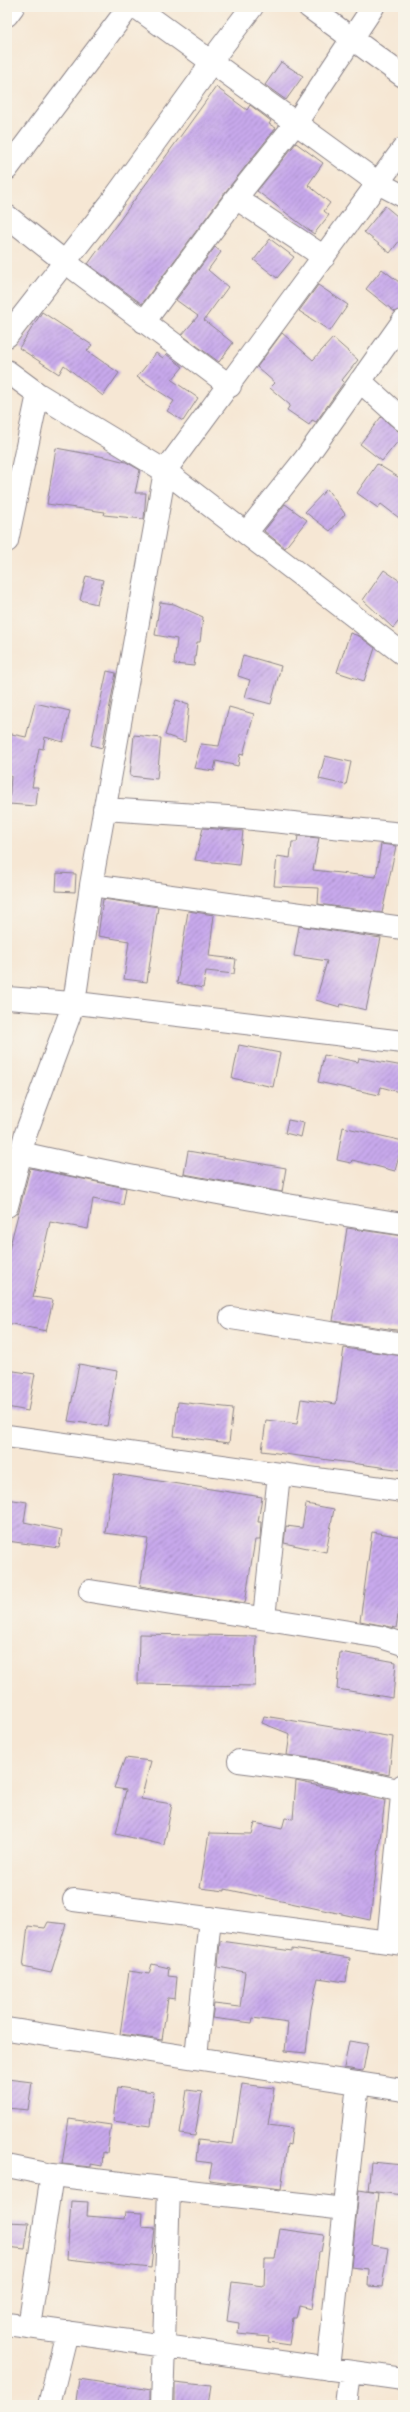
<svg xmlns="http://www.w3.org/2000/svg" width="410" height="2412" font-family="Pangolin,sans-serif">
  <defs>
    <pattern id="building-hatch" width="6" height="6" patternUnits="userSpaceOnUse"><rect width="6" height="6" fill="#c8a9ec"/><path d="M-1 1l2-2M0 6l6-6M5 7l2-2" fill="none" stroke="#a289c0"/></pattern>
  </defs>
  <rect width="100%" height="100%" fill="#f7f3e8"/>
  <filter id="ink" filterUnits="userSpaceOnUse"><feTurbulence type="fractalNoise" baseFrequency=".025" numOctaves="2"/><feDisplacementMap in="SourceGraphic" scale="8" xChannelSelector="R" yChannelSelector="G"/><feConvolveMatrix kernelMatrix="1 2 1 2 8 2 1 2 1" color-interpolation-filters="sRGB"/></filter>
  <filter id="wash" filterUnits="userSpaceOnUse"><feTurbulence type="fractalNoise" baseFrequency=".012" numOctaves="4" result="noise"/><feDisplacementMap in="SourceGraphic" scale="16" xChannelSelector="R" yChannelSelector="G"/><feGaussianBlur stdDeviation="0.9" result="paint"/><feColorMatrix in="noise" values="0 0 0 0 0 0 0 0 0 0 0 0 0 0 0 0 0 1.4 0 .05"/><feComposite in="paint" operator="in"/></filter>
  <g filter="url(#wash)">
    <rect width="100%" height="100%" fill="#f6e7d4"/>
    <g id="blocks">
      <path fill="url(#building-hatch)" d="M281,62L303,76L286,100L265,85Z
        M216,87L247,110L250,105L271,121L269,124L276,128L226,191L142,304L88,264Z
        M296,143L323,163L308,185L330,203L324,211L329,215L314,234L257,191Z
        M385,206L403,221V236L390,253L364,232Z
        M270,239L294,257L277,278L254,260Z
        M215,247L221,252L208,270L228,287L204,320L233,343L219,362L182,335L198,316L176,300Z
        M382,269L403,285V309L395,312L366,289Z
        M318,285L348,305L330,331L299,311Z
        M42,312L92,345L87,351L119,373L103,396L64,365L59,374L19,348Z
        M282,333L313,360L333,338L358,360L342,380L344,382L316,422L312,420L309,425L287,410L290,405L270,388L275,383L257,367Z
        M156,353L163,358L166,354L183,367L172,380L198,398L183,421L167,411L174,401L137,377Z
        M381,417L403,435L382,461L360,444Z
        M56,448L110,458L126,462L140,470L135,493H146L144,519L104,515L105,512L47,504Z
        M377,464L403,480V521L381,504L378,508L357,493Z
        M327,489L345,514L330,531L305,512Z
        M285,504L307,520L285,548L264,531Z
        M384,570L403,583V616L393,628L363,600Z
        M86,576L103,580L97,604L80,600Z
        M160,602L174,604L203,617L200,642H197L194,666L174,664L177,639L155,635Z
        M350,633L359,636L375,648L364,681L337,672Z
        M243,655L281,666L271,704L245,697L250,680L238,676Z
        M107,671L116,673L102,748L91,745Z
        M176,700L189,704L185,742L165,735Z
        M35,703L70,711L63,742L45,737L43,749L39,748L32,787H38L36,806L9,804L11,776L7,775V733L26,737Z
        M229,707L254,714L243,755L240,754L238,766L216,761L214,771L194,768L201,744L219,746Z
        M134,735L161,738L157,779L130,776Z
        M325,756L351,762L346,785L319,779Z
        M203,828L243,831L239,865L195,860Z
        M298,836L319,838L313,870L376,877L381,844L396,846L382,913L318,904L319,888L274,886L277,856L290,858L292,842H297Z
        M57,873L76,874L75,892L56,891Z
        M103,899L158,907L147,982L124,979L129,941L98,936Z
        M188,911L214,915L209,956L236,959L234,974L206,971L203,988L177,983Z
        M299,926L381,938L366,1010L341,1004L340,1007L316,1000L327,961L294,956Z
        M239,1045L280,1053L273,1087L232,1078Z
        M324,1055L358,1062L359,1058L403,1066V1093L381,1087L379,1095L318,1082Z
        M288,1120L304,1123L301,1137L285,1133Z
        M343,1127L403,1141L395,1171L352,1160L351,1163L337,1160Z
        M188,1151L286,1168L282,1192L184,1174Z
        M30,1168L126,1188L123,1205L93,1199L88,1229L50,1222L33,1297L53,1300L46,1331L7,1323V1257Z
        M347,1228L403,1236V1331L333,1321Z
        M344,1348L403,1356V1470L262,1451L266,1420L297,1424L301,1399L336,1404Z
        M79,1364L117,1371L107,1426L68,1421Z
        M7,1370L35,1374L28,1411L7,1407Z
        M178,1402L233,1408L229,1443L174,1436Z
        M114,1474L262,1497L258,1522H261L260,1540H255L245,1603L140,1586L148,1539L105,1533Z
        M7,1499L27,1502L24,1522L62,1530L59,1548L7,1541Z
        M306,1504L334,1509L326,1552L284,1543L286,1526L302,1528Z
        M372,1532L403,1537V1585L396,1628L360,1621Z
        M139,1634L256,1636L255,1686L138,1684Z
        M340,1652L396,1662L393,1698L337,1689Z
        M264,1716L393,1737L389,1775L317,1759L287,1755L290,1734L262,1723Z
        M125,1758L151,1761L141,1799L172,1804L164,1845L116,1834L126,1790L114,1788Z
        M296,1781L385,1800L370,1920L225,1889V1891L200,1888L209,1833L252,1834L255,1823L282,1829L285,1818L293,1819Z
        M48,1922L66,1924L51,1973L23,1967L28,1926L45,1928Z
        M220,1941L292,1951V1949L350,1958L346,1982L318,1978L311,2009L306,2053L285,2051L288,2023L253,2018L252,2023L212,2018L214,2004L240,2007L245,1972L218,1967Z
        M152,1964L169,1968L168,1976L177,1977L175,1999L168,1998L162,2040L120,2034L129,1971L149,1974Z
        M349,2041L368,2044L363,2071L344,2068Z
        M7,2079L32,2082L28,2110L7,2108Z
        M242,2084L274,2088L268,2125L292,2128L290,2145L287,2144L281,2189L209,2180L212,2163L196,2161L198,2140L233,2144Z
        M117,2087L154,2092L150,2126L113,2121Z
        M187,2090L202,2092L195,2136L180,2134Z
        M69,2119L111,2125L107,2153L103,2152L102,2166L91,2164V2167L62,2164Z
        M371,2162L403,2165V2195L368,2191Z
        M359,2190L378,2193L372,2245L388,2248L382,2287L368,2286L369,2269L351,2267Z
        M71,2201L88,2202L87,2216L124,2219L125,2212L143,2213L142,2227L155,2228L151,2268L67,2259Z
        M7,2222L29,2223L25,2249L7,2247Z
        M280,2229L324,2235L321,2252H319L312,2309L299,2306L296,2318H293L289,2345L268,2342L269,2337L238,2334L239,2323L227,2321L232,2282L264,2286L265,2259H275Z
        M79,2379L150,2390V2405H98L76,2401Z
        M175,2382L211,2386L208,2405H175Z"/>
    </g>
  </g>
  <g filter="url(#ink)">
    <use href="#blocks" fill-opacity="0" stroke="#8c8488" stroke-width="1"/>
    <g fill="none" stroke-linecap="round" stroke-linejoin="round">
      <defs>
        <path id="minor" d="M136,7L378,183L403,196
          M309,7L403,76
          M7,15L13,7
          M7,169L129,7
          M236,198L324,257
          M7,216L65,262L230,386
          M144,322L236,198L296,123L373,7
          M7,336L110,204L200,80L211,61L252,7
          M7,371L38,394L165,471L403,149
          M360,381L403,420
          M246,533L305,459L403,321
          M7,541L38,394
          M104,809L243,818L403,834
          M91,885L403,928
          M7,998L85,1004L403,1042
          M21,1153C148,1182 275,1204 403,1224
          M7,1206L26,1133L74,1003L91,885L165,471L403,654
          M231,1318L403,1344
          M7,1436L403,1491
          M90,1591L381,1637L403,1644
          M264,1618L279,1474
          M239,1761L314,1771L402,1791
          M74,1900L403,1944
          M388,1942L403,1785
          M7,2029L403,2090
          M196,2057L210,1918
          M7,2166L52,2175L345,2209
          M7,2324L403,2379
          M29,2327L52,2175
          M328,2369L358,2083
          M49,2405L67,2332
          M162,2405L169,2189
          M346,2405L350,2372"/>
      </defs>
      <use href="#minor" stroke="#8c8488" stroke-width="24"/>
      <use href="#minor" stroke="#fff" stroke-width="22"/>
    </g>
  </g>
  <rect width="410" height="2412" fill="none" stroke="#f7f3e8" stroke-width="24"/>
</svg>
